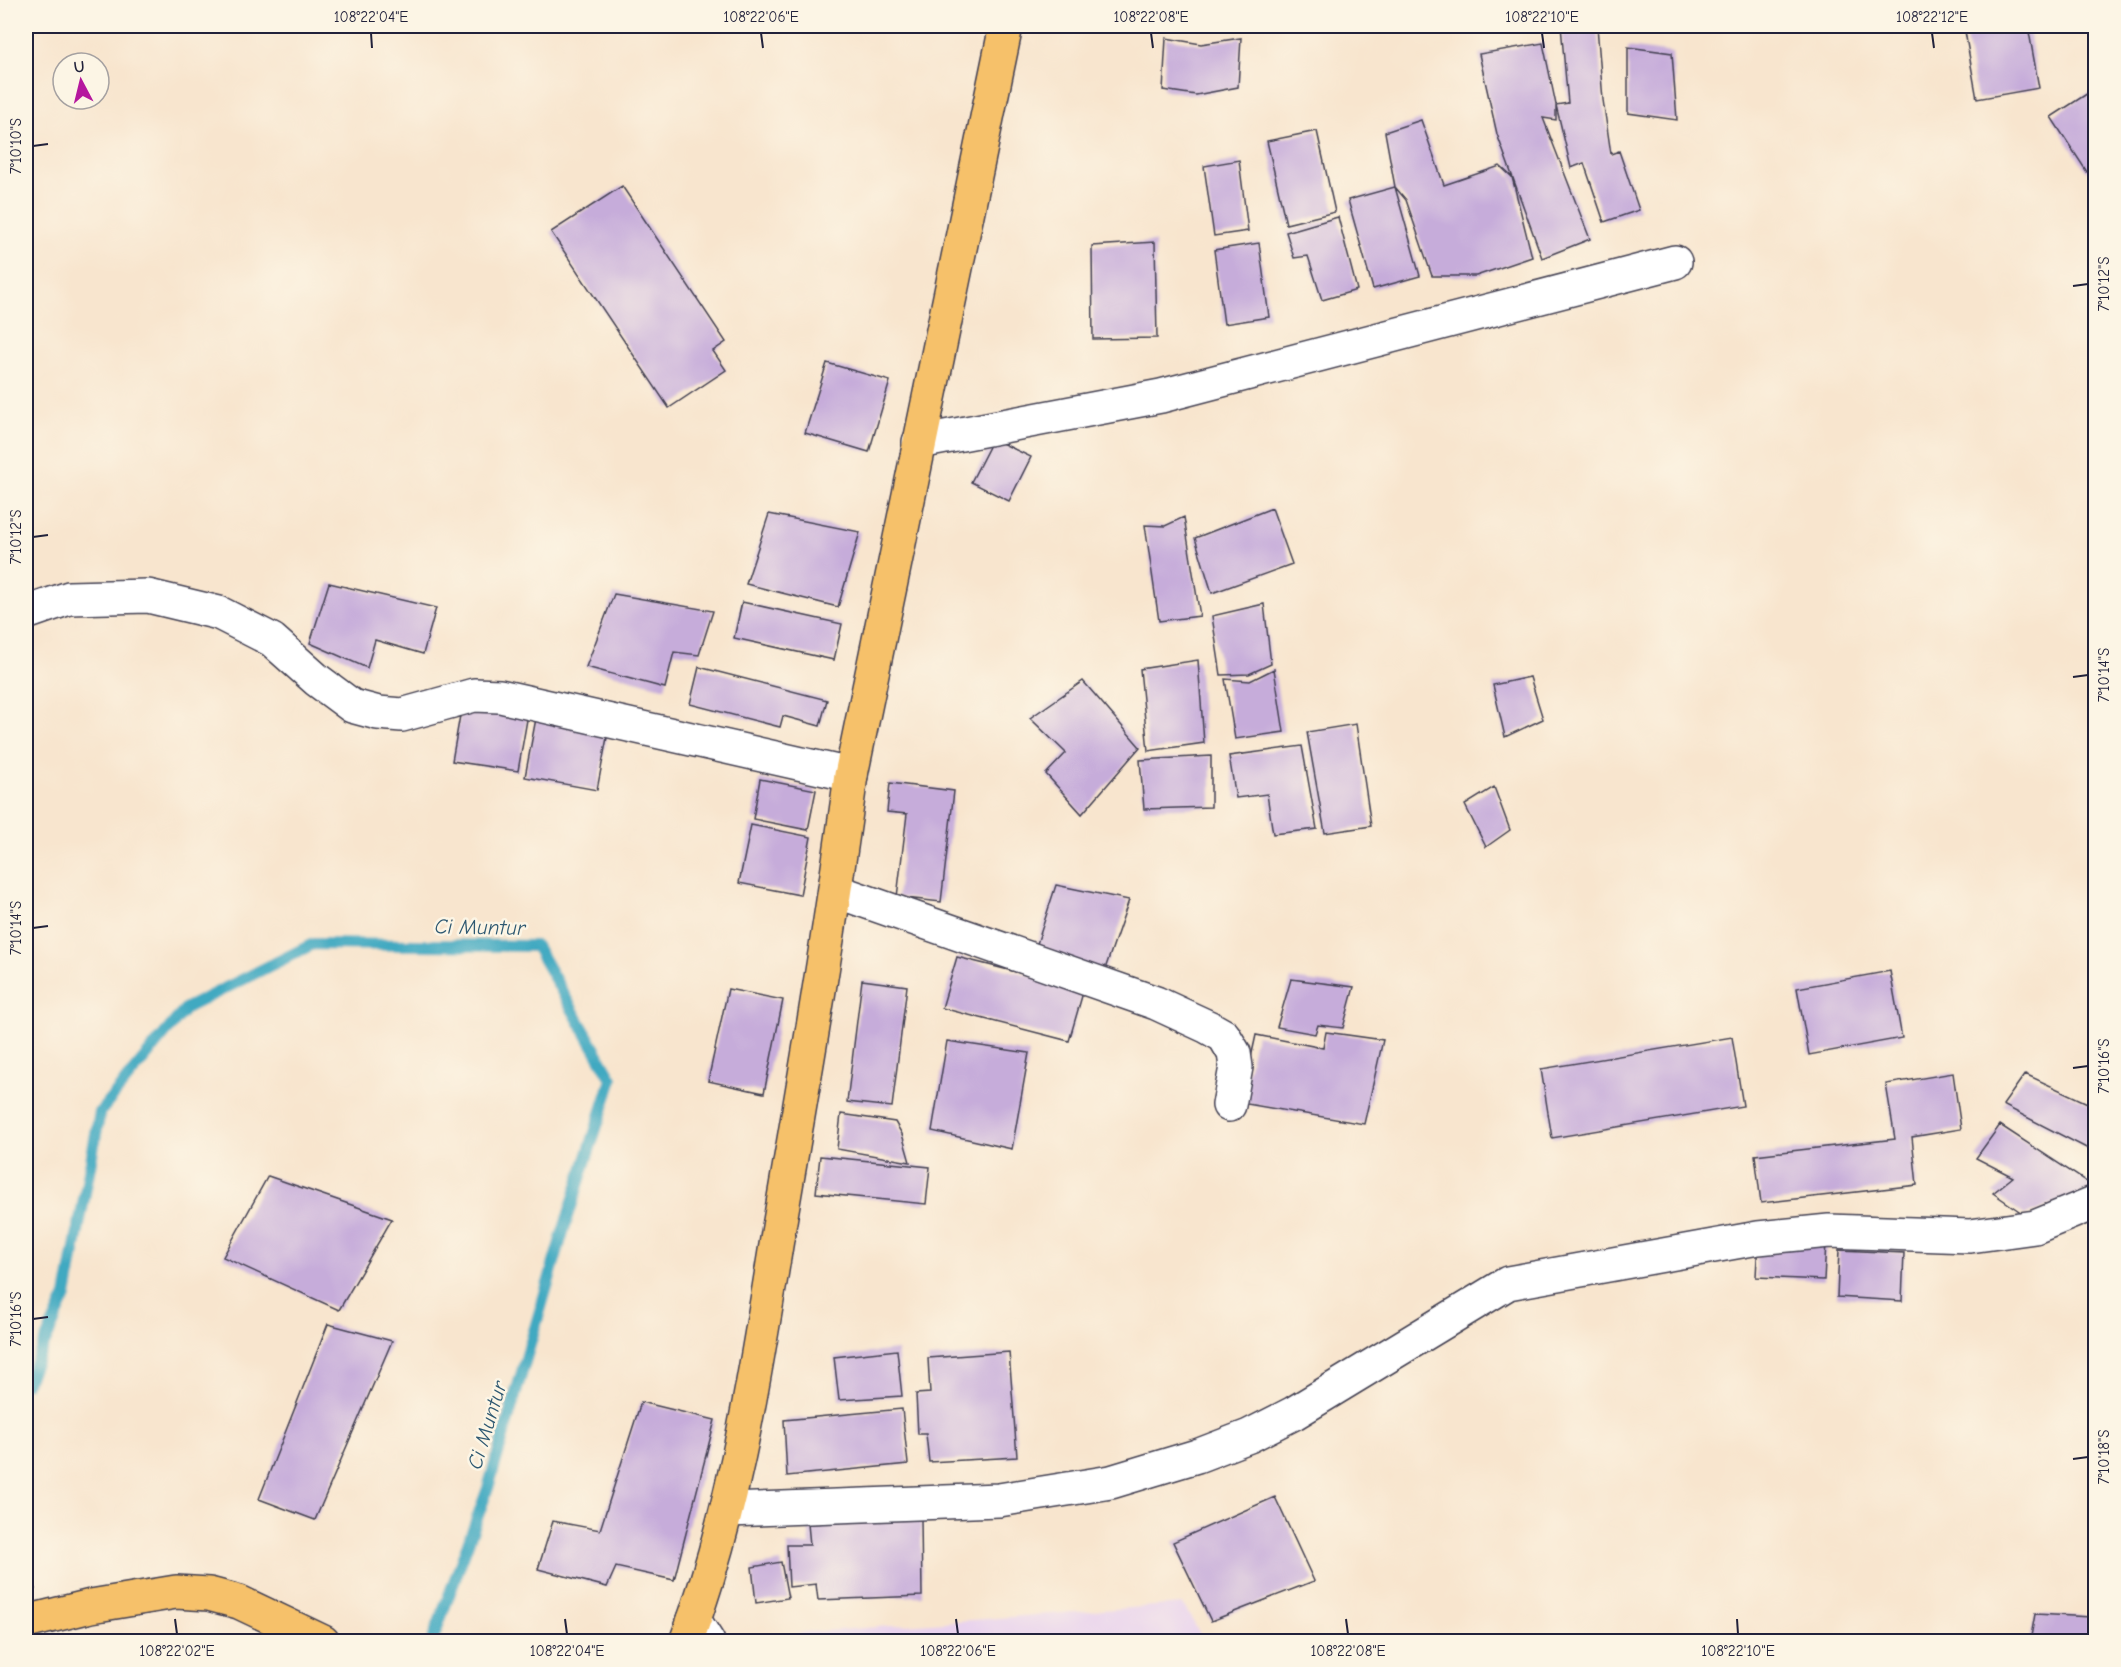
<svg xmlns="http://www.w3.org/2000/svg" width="2121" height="1667" font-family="'Comic Neue',sans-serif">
  <rect width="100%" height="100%" fill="#fcf5e5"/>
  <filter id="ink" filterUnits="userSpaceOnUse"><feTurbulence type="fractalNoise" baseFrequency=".0167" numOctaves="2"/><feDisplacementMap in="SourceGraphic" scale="12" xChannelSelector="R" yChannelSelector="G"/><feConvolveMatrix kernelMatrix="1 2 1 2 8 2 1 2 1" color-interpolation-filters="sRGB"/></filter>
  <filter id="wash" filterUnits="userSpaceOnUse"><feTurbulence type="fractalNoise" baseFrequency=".008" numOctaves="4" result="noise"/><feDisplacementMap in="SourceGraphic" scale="24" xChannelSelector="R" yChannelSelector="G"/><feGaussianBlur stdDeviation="1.35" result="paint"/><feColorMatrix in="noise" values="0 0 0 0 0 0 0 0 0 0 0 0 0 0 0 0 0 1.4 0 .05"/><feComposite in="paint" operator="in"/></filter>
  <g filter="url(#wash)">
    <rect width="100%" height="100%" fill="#f8e5ce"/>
    <path fill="#e8d2ee" d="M1183,1604L1204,1641H796L798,1633Z"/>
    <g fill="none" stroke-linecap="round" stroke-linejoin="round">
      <path stroke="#41a9c1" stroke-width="12" d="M26,1383L66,1296L100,1112L186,1008L313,944L536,946L612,1079L563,1232L488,1488L432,1642"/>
    </g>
    <g id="blocks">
      <path fill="#c6acda" d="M1561,26H1597L1603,100L1611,154L1619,151L1639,210L1604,222L1584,163L1571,168L1556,105V120L1543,118L1590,239L1542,258L1497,134L1479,54L1543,43L1556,105L1568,103Z
        M1964,26H2028L2039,88L1977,99Z
        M1166,38L1201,44L1241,38L1238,87L1196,95L1163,90Z
        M1628,47L1672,53L1677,120L1628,113Z
        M2096,88V166L2087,172L2051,117Z
        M1421,120L1444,185L1500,166L1512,177L1532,257L1476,276H1432L1406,200L1395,187L1420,276L1373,289L1348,200L1395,187L1385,132Z
        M1317,131L1335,212L1286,224L1267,141Z
        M1239,160L1248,231L1214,236L1204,166Z
        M622,186L726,342L713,351L726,370L669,408L551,232Z
        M1338,217L1357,290L1322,300L1308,256L1294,258L1286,232Z
        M1155,242L1157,338L1093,339L1092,246Z
        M1259,243L1269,317L1224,324L1214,250Z
        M827,363L890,381L869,452L805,433Z
        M993,439L1031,457L1009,501L971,482Z
        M1272,508L1292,564L1212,593L1195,538Z
        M769,514L860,532L838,607L746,584Z
        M1184,517L1200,616L1159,621L1145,525L1165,526Z
        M329,583L436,608L423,654L375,640L367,668L310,643Z
        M614,594L713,611L699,655L674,652L665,688L586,667Z
        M742,602L842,624L834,660L734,638Z
        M1264,604L1271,664L1249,674L1221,675L1212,616Z
        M1198,660L1204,743L1148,751L1140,669Z
        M699,667L827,700L820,726L783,716L780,727L690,704Z
        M1274,669L1284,732L1235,739L1225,679L1250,681Z
        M1530,677L1543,719L1505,737L1493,685Z
        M1083,681L1140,747L1082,814L1046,774L1066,753L1030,718Z
        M462,704L528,714L518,771L452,761Z
        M537,713L609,727L597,790L525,777Z
        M1356,724L1371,826L1325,833L1307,732Z
        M1302,746L1317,829L1273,834L1267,794L1236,798L1229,756Z
        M1211,756V807L1144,809L1140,760Z
        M760,779L816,790L808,830L753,819Z
        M890,783L954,791L941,902L897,897L907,814L887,812Z
        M1494,787L1510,830L1486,847L1465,805Z
        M751,825L811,837L800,895L739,883Z
        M1056,885L1129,900L1104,972L1035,950Z
        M957,957L1084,989L1069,1041L942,1008Z
        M1890,971L1902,1038L1809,1055L1797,988Z
        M1291,979L1354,987L1343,1028L1318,1025L1315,1034L1277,1027Z
        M862,980L907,986L892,1107L847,1102Z
        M728,989L783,1000L764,1093L708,1081Z
        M1326,1032L1383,1040L1364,1124L1241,1103L1256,1035L1323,1048Z
        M1732,1037L1743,1106L1552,1138L1541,1069Z
        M947,1041L1029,1053L1012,1149L932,1131Z
        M1953,1073L1961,1129L1912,1137L1917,1185L1761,1203L1755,1155L1895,1139L1886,1084Z
        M2025,1074L2096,1107V1153L2003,1105Z
        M841,1114L895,1122L902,1134L910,1162L837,1149Z
        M2000,1125L2096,1188L2025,1215L1993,1193L2013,1177L1976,1158Z
        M820,1156L930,1167L926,1204L816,1193Z
        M268,1176L392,1219L339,1310L223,1257Z
        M1758,1238L1826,1241L1824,1280L1756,1277Z
        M1839,1250L1904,1253L1902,1301L1837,1297Z
        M328,1324L392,1341L315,1520L259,1499Z
        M897,1350L902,1396L839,1400L834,1357Z
        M1009,1352L1017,1457L929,1462L926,1434H918L916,1394L930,1393L928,1358Z
        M641,1402L715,1420L674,1580L616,1567L607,1587L538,1569L553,1521L600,1530Z
        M902,1409L908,1464L787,1476L784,1420Z
        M1275,1497L1314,1581L1211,1621L1173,1542Z
        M921,1518L922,1596L818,1600L816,1584L789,1587L787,1545H810L808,1524Z
        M781,1562L788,1598L756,1603L752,1567Z
        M26,1569L35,1589L26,1593Z
        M2035,1614L2091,1617L2087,1642H2030Z"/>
    </g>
  </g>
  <g filter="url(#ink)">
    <use href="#blocks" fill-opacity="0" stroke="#423f51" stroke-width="1.5"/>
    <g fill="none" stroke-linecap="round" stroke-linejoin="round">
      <defs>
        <path id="minor" d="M919,442L1161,396L1675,262
          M26,613L69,598L148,596L219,613L272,640L317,680L352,706L378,713L402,715L474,695L500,696L851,775
          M836,891L1156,1003L1208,1027L1224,1036L1234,1053L1236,1067L1229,1105
          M728,1510L999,1500L1111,1482L1197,1456L1249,1436L1294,1413L1508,1283L1758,1238L1829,1231L1970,1236L2035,1227L2096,1202
          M694,1620L708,1642"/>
        <path id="highway" d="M26,1622L91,1606L176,1592L209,1594L239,1602L323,1642
          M686,1642C736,1508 756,1367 779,1227C805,1076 831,926 851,775L1006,26"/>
      </defs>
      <use href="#minor" stroke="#423f51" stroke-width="36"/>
      <use href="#highway" stroke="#423f51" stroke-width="36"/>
      <use href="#minor" stroke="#fff" stroke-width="33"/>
      <use href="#highway" stroke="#f6c16b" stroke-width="33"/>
    </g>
  </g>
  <path fill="none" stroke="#22223b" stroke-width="2" d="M371,33L372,48M761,33L763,48M1151,33L1153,48M1542,33L1544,48M1932,33L1934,48M33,146L48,144M2073,286L2088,284M33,537L48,535M2073,677L2088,675M33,928L48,926M2073,1068L2088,1066M33,1319L48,1317M2073,1459L2088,1457M175,1619L177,1634M565,1619L567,1634M956,1619L958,1634M1346,1619L1348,1634M1737,1619L1738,1634"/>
  <g text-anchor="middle" stroke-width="5" stroke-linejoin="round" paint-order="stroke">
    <g font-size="21" font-style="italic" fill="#2e5871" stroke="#fcf5e5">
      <text transform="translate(480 927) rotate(1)" y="7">Ci Muntur</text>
      <text transform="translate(487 1425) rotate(-73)" y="7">Ci Muntur</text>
    </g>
  </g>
  <rect width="2121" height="1667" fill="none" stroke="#fcf5e5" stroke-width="66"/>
  <g transform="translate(81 81) rotate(353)"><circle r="28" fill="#fcf5e5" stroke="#a5a1a1" stroke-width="1.5"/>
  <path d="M0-4.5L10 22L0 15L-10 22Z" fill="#b5179e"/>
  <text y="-9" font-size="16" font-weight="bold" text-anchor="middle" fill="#22223b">U</text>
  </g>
  <rect x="33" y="33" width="2055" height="1601" fill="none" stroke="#22223b" stroke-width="2"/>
  <g font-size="15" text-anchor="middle" fill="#22223b">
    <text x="371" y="22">108°22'04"E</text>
    <text x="761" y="22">108°22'06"E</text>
    <text x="1151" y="22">108°22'08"E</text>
    <text x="1542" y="22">108°22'10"E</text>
    <text x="1932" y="22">108°22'12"E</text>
    <text transform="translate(16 146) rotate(-90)" y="5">7°10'10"S</text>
    <text transform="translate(2104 284) rotate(-90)" y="5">7°10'12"S</text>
    <text transform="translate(16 537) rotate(-90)" y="5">7°10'12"S</text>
    <text transform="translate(2104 675) rotate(-90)" y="5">7°10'14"S</text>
    <text transform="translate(16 928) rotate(-90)" y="5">7°10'14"S</text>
    <text transform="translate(2104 1066) rotate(-90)" y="5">7°10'16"S</text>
    <text transform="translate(16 1319) rotate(-90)" y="5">7°10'16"S</text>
    <text transform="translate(2104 1457) rotate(-90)" y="5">7°10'18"S</text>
    <text x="177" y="1656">108°22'02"E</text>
    <text x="567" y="1656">108°22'04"E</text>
    <text x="958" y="1656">108°22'06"E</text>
    <text x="1348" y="1656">108°22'08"E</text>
    <text x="1738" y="1656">108°22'10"E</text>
  </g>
</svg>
